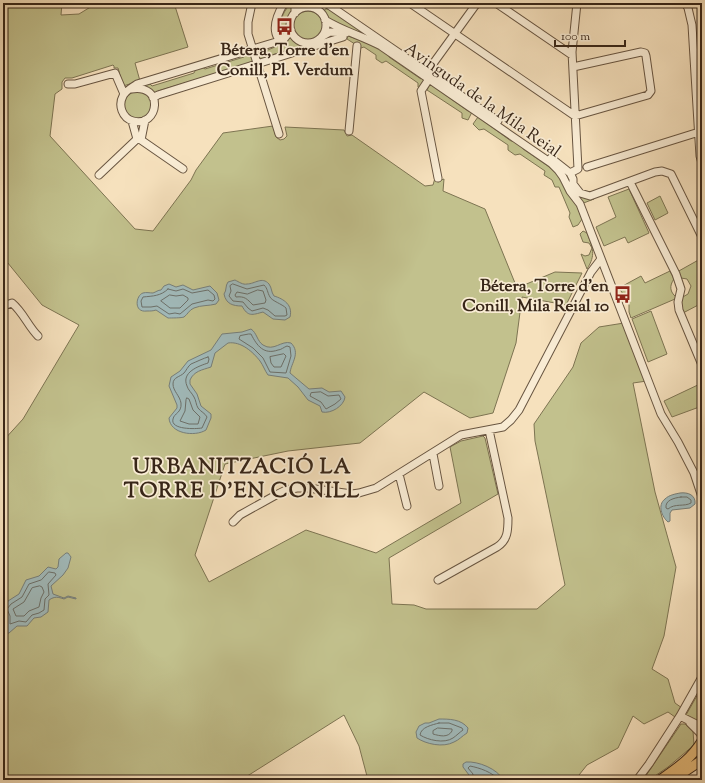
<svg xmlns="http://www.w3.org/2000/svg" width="705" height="783" font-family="'Sorts Mill Goudy',serif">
  <rect width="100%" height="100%" fill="#f6e1bd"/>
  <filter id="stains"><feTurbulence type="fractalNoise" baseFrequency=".005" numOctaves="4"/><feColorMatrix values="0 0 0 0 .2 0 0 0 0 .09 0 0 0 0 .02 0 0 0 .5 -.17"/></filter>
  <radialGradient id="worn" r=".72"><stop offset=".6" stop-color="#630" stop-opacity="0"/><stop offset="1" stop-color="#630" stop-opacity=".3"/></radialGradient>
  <path fill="#c2c18d" stroke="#7d7452" d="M3,3H62L61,15L79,14L97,3H174L188,47L135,63L140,81L123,86L118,68H114V66L113,65L72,78H65L62,82V89L55,94L50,136L135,229L153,231L191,180L196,170L223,133L273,126L276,137L280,140L284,139L287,136L285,127L344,130L347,136L352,135L425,186L433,185L435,178L438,181L444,179L443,191L485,209L517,288L555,272L582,273L566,305L522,297L516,343L493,413L470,418L424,392L360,443L288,451L225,464L195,555L209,582L306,530L376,553L461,503L450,447L461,441L483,436L485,438L498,494L389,558L392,604L414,605L426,609H537L565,585L535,441L534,424L573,367L581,343L599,327L624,323L647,381L633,383L655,492L676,567L664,636L652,669L668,679L675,703L682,708L675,717L668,712L644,724L633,716L618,748L587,765L575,780H368L359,746L344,715L241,780H3V441L23,419L79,325L42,305L3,257Z
    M287,3H292C292,15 289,27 282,38L280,36L282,34C279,25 281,16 287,8L285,5Z
    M325,9H329L566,174C573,188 578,199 594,199L581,204L564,174L371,38L330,22L324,14Z
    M293 26a15 15 0 1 1 30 0a15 15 0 1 1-30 0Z
    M348,36L372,44L389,55V57L421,79L422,78L425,80L420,88L418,87V83L386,61L382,63L376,59V55L364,47L361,48L347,39Z
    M290,37C294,38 298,44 305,46L300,50L298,47L265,57L264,61L259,60L257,53L258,51L261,50L263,52L275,47L276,45Z
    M250,53L254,62L214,74L213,78L204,77L158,91L157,95L143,86L149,83L152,86L194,73L196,69L202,67L205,69L244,57L245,54Z
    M430,84L468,111H470L472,112L468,120L462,118V113L427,90Z
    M142,91L150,96L152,111L141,120L127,116L123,103C128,93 131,92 142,91Z
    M478,117L511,141H514L523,147V149L555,171L577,206L582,219L578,225L573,227L569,217L570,213L559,187H555L552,180L544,175L545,171L520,154L515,155L508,150V145L484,129L479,130L473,124Z
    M629,189L649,233L628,243L625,237L604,246L596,227L616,217L608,197Z
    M660,196L668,213L655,220L647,203Z
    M583,231L587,233C593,248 596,255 587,269L581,254L585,256L589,255L592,248L589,243L583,242L580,234Z
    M702,258V303L683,313L681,306V298L688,294L691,286L687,279L681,278L677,272Z
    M670,271L674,279C669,286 670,292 676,297L675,299L631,318L629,312V303L619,288L641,276L645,283Z
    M651,311L667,354L648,362L632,319Z
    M702,383V406L672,417L664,401Z
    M702,687V725L686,717V715Z
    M681,724H685L693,731L694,745L668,767L649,780H643Z"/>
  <path fill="#a1bbbc" stroke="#777f7a" d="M235,280C239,282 243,285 247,284C255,284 262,276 269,284C272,288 271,292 274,296C284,299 293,305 290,317L285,320L273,319L263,312C252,315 248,317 242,306C233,306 226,304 224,294C227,290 225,286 228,282Z
    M169,284L176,287L183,285L193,290L210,286L217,293L219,300L216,304C209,306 201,305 194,308C189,310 188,314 184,317C182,318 171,318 168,318L156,310C153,311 151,311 147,311C133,313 136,295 143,293C146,292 150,293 153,293C156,292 158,290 161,290L164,286Z
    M251,329C257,333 257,341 263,345C274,352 281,340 291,343C301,353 291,363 290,373L309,389L322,388L329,392L341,391L345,397C344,406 331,414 322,412L320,406L308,400L298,387L288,378L268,375C265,371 263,365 260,361C253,352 241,341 228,343L215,353L211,367C202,370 194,371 190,380V384L197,394L201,406L211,414V418L206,430C195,437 170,434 169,418L177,408V405L169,386L171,377L180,371L188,361L211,350L222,334L242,332Z
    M680,493C688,492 696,495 695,504L690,508L672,510L670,513V521L668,522C662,517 657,505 665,499C669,495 675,494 680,493Z
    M66,553H68L71,557L68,568L63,575L51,586L53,594L64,598L68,596L76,598V599L68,597L64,599C58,597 55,596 49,600L48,612L41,617L34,618L27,626H17L9,633L3,634V621L5,620L7,617L3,609L8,601L19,594L26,580L39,576L48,567L56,569L58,567L59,559Z
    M439,719C449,719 461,719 468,728L467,733C462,736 459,740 454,742C443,748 426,744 417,738L416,732L419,726L425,723H429Z
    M466,762C478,761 498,769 503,780H466L469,777V775L463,767V764Z"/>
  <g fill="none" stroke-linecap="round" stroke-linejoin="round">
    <path stroke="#6c706a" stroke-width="1" d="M233,284L247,289L264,285C268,289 267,292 270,297C272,301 282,304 286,308L287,315L285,316H275L268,310L263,308L252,311L248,308L243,302L233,301L229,296L231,291L230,286Z
      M168,289L176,291L183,289L192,293L208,290L214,295L215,299L213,301L208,300L192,304L180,314L175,313L169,314L157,306L151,307H142L141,301L143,297C153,296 161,296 168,289Z
      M258,290L263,291L266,300L265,303L253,305C247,299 245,296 236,297L235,295L237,292L247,294Z
      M170,295L176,296L183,295L188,298V300L180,308H170L161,301Z
      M249,334H251C257,346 264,355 278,350C281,350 284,347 287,346L290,347L291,356L286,373L270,372L263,358L253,348L239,339L240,336Z
      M284,354L286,356L281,367H274L271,363L270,357Z
      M208,357L209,359L208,363C199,366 181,372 187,386C188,390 192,393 194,397C196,400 196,405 198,408C201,412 205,413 207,417L202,428C196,429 170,430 173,419C174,413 182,413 181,403C180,396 173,391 173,384C173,377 180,377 184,373C186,371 188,366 191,364C196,362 204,358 208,357Z
      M321,392L328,396L339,395L341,399L335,404L326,409L321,402L310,396L311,393Z
      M187,398L189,399L193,410L200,417L198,424H189L180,421L185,411L186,400Z
      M681,497H687L691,500V503C684,507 675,503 668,509L666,508C665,500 674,498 681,497Z
      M49,572L55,573L56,575L48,584L49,595L45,599L44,610L39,613L32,615L26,622L19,621L10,624V616L7,609L11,604L22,597L29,584L41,580Z
      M40,586L42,587L44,592L41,598L39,607L29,611L24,616H16L13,609L24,602L32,588Z
      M439,723H449L462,728L463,730C460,732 456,736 453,738C444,744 428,740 420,735C421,727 432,725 439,723Z
      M438,728L452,729V731C448,738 440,736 433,734V731Z
      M472,780L473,774L468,768L470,766C480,768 492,772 499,780"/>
    <defs>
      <path id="minor" d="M252,3L248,22V34L279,134
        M284,3C278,13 271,27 278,38L284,39
        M295,3V13
        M326,3L498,121
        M410,3L575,116L648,95L651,91L646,56L645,53L641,52L573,67
        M496,3L572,55
        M685,3L688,8L692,25L700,156L702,163
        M290 25a18 18 0 1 1 36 0a18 18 0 1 1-36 0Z
        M325,20C343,31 362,36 381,46L551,163L558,170L563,177L570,191L580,204L661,414L678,442L694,473L702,497
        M323,36L330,32L346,33
        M427,72L477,3
        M429,79L421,91L438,178
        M68,84H75L115,73L124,94
        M131,89C165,83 159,128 133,121C122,118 118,105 123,96C126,90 133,87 137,84L276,42L284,39L291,30
        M153,98L158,95L343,37
        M132,121L137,139L141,140L145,120
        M349,131L357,46
        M141,140L183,169
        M551,158L570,173L573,179V184L580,193L590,196L655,172L662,171L671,174L702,237
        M587,167L699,132
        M570,173L578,169L572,52L577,3
        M99,175L137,139
        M630,182L676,274L681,289L678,302L679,310L702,365
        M3,306L12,303C23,312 28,326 38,336
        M3,344V355
        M433,454L439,486
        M399,474L407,506
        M233,522L240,515L276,495L286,490L297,488H308L352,494L359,493L376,488L461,435L503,427L511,420L519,410L591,272L601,259
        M438,580L497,547C508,540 508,530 508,518L489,430
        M680,716L702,727
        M690,723L700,733L702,737
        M637,780L649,764L680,716L702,677"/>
      <path id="major" d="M660,780C677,768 691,759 702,741
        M672,780L702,760"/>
    </defs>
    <use href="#minor" stroke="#685541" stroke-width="9"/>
    <use href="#major" stroke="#382618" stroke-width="11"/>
    <use href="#minor" stroke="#f9ecd4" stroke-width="7"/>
    <use href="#major" stroke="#ebc07e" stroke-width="9"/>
  </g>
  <defs>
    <symbol id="bus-bare" viewBox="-9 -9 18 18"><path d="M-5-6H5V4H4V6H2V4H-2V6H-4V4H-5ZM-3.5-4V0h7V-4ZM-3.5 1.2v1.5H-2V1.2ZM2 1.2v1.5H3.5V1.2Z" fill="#8f2418" stroke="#f9ecd4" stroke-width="2.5" paint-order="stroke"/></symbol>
  </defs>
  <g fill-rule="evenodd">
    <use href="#bus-bare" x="272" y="14" width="25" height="25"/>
    <use href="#bus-bare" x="610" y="282" width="25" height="25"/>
  </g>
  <g text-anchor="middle" stroke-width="3.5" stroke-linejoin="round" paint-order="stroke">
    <g font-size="17" font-weight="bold" fill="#382618" stroke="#f9ecd4">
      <text x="285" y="55">Bétera, Torre d'en<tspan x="285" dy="20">Conill, Pl. Verdum</tspan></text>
      <text x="609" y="291" text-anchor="end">Bétera, Torre d'en<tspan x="609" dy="20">Conill, Mila Reial 10</tspan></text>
    </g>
    <g font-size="17" fill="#382618" stroke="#f9ecd4">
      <text transform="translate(483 99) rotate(35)" y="6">Avinguda de la Mila Reial</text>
    </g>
    <g font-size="21" font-weight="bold" letter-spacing="1" fill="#382618" stroke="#f9ecd4">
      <text x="242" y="473">URBANITZACIÓ LA<tspan x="242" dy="24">TORRE D'EN CONILL</tspan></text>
    </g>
  </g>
  <rect width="705" height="783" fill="none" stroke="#f6e1bd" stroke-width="16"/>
  <rect x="4" y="4" width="697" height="775" fill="none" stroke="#382618" stroke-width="2"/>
  <rect x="8" y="8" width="689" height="767" fill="none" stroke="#382618"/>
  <path d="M555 40v6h70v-6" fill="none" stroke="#382618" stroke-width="2"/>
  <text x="561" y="40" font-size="12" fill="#382618" stroke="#f9ecd4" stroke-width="3" paint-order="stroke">100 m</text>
  <rect width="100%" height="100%" filter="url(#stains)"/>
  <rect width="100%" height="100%" fill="url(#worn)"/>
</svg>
